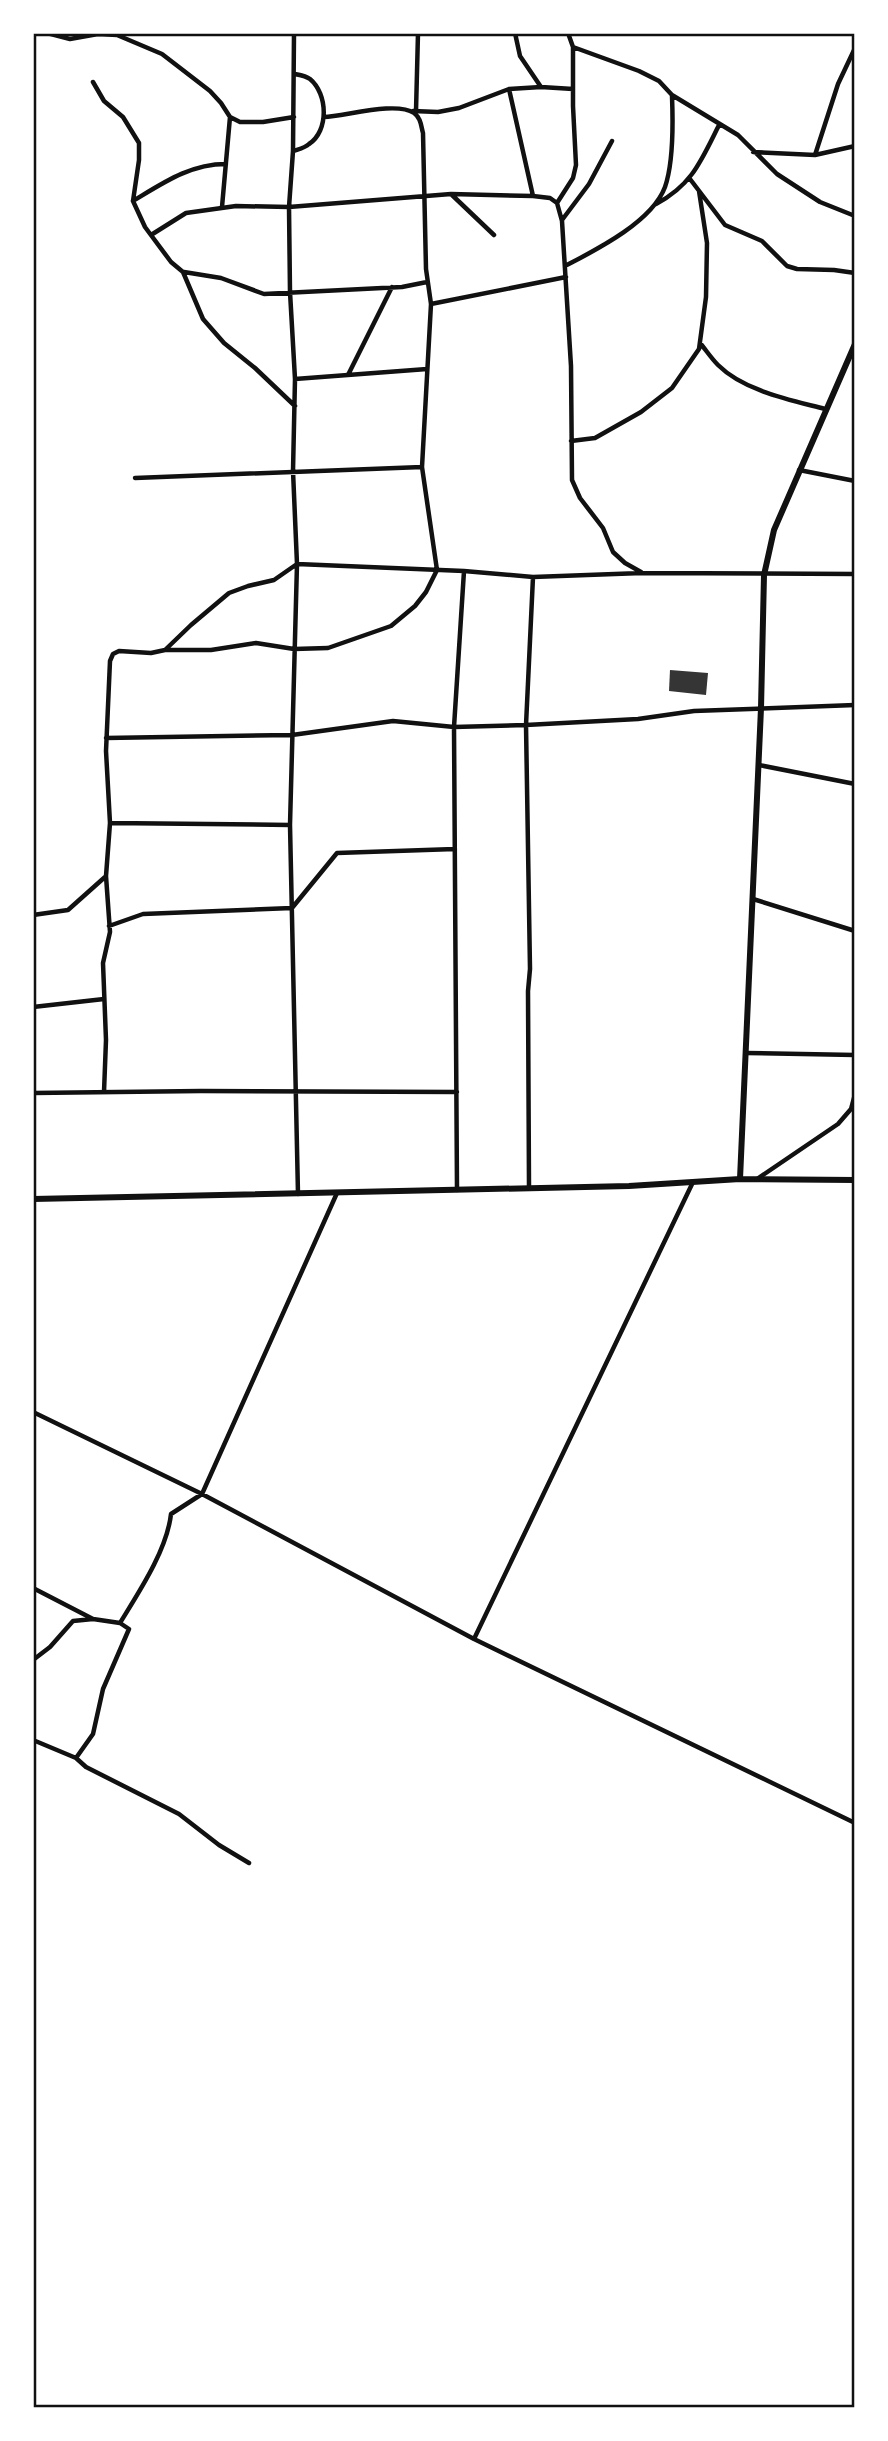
<svg xmlns="http://www.w3.org/2000/svg" width="888" height="2441" font-family="'PT Sans Narrow',sans-serif">
  <rect width="100%" height="100%" fill="#fff"/>
  <path fill="#353535" d="M670,670L708,673L706,695L669,691Z"/>
  <g fill="none" stroke-linecap="round" stroke-linejoin="round">
    <path stroke="#111" stroke-width="4.5" d="M47,33L70,39L98,34L117,35L162,54L210,91L221,103L230,117L240,122H263L294,117
      M294,33L293,151L289,207L290,292L295,379L293,471L297,564L290,825L298,1194
      M515,33L520,56L541,87
      M573,47L639,71L659,81L672,95L738,135L777,174L820,202L855,216
      M93,82L104,101L123,117L139,143V160L133,201L145,227L171,262L183,272L203,319L224,343L255,368L295,406
      M509,89L533,196
      M413,111L438,112L459,108L509,89L541,87L573,89
      M416,111L418,33
      M293,151C299,149 305,148 309,144C329,131 328,94 310,79C306,76 300,75 295,74
      M753,152L815,155L855,146
      M815,155L838,84L855,48
      M690,179L725,225L762,241L787,266L797,269L834,270L855,273
      M452,195L494,235
      M133,201C163,183 190,164 226,164
      M557,203L573,178L576,165L573,106V47L568,33
      M656,204C692,185 701,161 719,125
      M222,207L230,117
      M562,220L589,184L612,141
      M151,235L186,213L236,206L289,207L451,194L533,196L550,198L557,203L562,221L571,366L572,480L580,498L603,528L613,552L625,563L641,572
      M565,266C596,250 652,222 665,187C673,164 673,121 672,96
      M184,272L221,278L264,294L402,287L427,282
      M431,304L566,277
      M700,343C706,350 711,358 718,365C744,391 791,400 825,409
      M348,375L392,287
      M295,379L427,369
      M571,441L595,438L641,412L672,388L699,349L706,297L707,243L699,191
      M799,470L855,481
      M135,478L422,467
      M166,650H211L256,643L294,649L328,648L391,626L415,606L426,592L437,570L422,467L431,304L426,269L423,133C421,126 421,118 414,113C396,101 346,116 324,117
      M106,738L292,735L393,721L454,727L526,725L638,719L694,711L855,705
      M759,765L855,784
      M110,823L290,825
      M753,899L855,931
      M33,915L68,910L105,877
      M109,926L143,914L292,908L337,853L455,849
      M33,1007L104,999
      M746,1053L855,1055
      M104,1092L106,1040L103,963L110,932L106,876L110,823L106,751L110,661L113,654L119,651L151,653L165,650L191,625L229,593L248,586L274,580L297,564L464,571L533,577L642,573L855,574
      M33,1093L201,1091L457,1092
      M757,1179L838,1124L851,1109L855,1094
      M529,1188L528,991L530,969L526,725L533,577
      M457,1190L454,727L464,571
      M33,1412L202,1494L474,1639L855,1823
      M33,1588L93,1619
      M474,1639L693,1182
      M33,1660L50,1647L73,1621L93,1619L120,1623C139,1592 167,1550 171,1514L202,1494L337,1193
      M33,1740L76,1758L86,1767L179,1814L219,1845L249,1863
      M76,1758L93,1734L103,1689L129,1629L120,1623"/>
    <path stroke="#111" stroke-width="6" d="M740,1179L761,708L764,575L774,530L855,344
      M33,1199L629,1186L740,1179L855,1180"/>
  </g>
  <rect width="888" height="2441" fill="none" stroke="#ffffff" stroke-width="70"/>
  <rect x="35" y="35" width="818" height="2371" fill="none" stroke="#111" stroke-width="2.5"/>
</svg>
